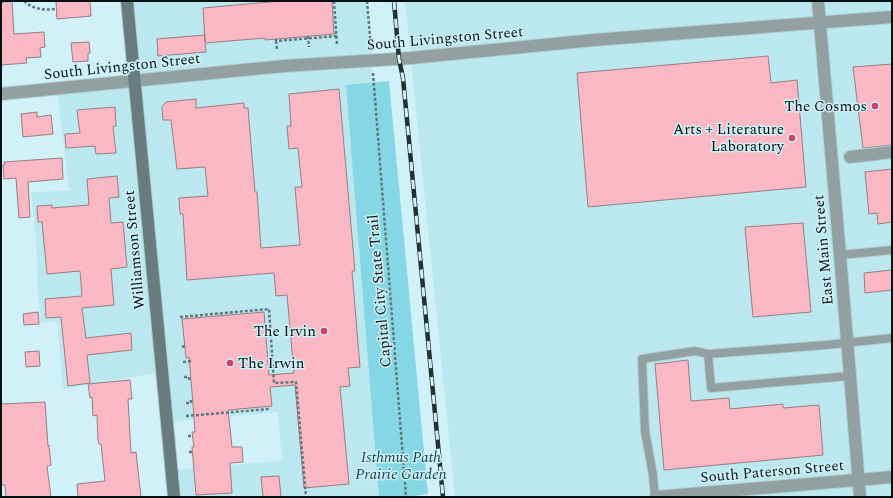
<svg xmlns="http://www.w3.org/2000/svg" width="893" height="498" font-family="Spectral,serif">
  <rect width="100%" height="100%" fill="#cff1f7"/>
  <path fill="#bbe7ef" d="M128,1H367L406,497H174L171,470L282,461L278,412L167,422L162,372L63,389L57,321L41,323L38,294L36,236L31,192L69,191L57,89L134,81Z
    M405,1H892V497H455Z"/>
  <path fill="#85d7e5" d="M389,81L428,494L406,497H379L346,85Z"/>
  <path fill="#fab7c4" stroke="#997d82" d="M1,1H12L14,34L44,32L45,47L40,48L41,57L26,58L27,63L1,65Z
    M56,1H90L91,16L57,19Z
    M281,1H332L334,34L265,40V38L205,43L206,52L158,56L157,39L205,35V42L203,8Z
    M89,42L90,53H88V61L73,62L71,43Z
    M768,56L771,83L797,80L806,187L588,207L577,73Z
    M892,64V145L863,148L853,67Z
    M339,89L355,271H352L360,367L348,368L350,386L340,387L349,484L304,488L295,385L270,387L272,406L228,410L232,447H242L243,462L230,463L232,493L196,495L192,447H194L192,432H195L193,404L189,357L186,358L182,319L264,312L269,375L294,373L287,295L276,296L274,273L187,280L183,214H180L179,198L208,196L205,167L177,169L171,120H163L162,107L166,102L196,99V108L244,103V108H248L255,192H257L261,248L300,245L295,187H302L298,148L289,149L287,126H291L289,94Z
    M115,107L116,126L113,127L116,153L96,154L95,146L66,148L65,134L80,133L77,110Z
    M37,112V117L51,115L53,134L23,137L21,114Z
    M62,158L63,179L28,182L30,217L19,218L16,178L4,179L3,165H5L4,162Z
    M892,169V222L878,224L877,213L869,214L865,172Z
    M117,176L119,197L109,198L111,223L123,222L127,267L111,269L114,305L82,308L86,338L131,333L132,350L87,355L90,383L68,386L61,317L46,318L45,299L82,296L80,271L47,274L42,222H38L37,206L52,205V208L89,205L87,179Z
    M803,223L811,312L753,317L745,227Z
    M892,270V290L865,293L864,273Z
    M38,312L39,324L24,325L23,314Z
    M39,351L40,366L26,367L25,352Z
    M688,360L691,401L729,398L730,409L783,404V408L819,405L823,455L664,470L655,364Z
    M130,380L132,399H128L131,453L136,452L141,497H78L77,484L105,481L101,444H99L98,441L97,415L93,416L92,397L90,398L88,384Z
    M45,402L48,446L49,445L51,465L47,466L51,497H6L5,485H1V404Z
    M279,476L281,497H263L261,477Z"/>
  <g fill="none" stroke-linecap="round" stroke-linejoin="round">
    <defs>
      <path id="lane" d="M840,255L892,250
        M850,376L711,388L708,354L826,345L892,338
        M655,497L653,475L645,431L642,359L695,351L708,354"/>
      <path id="street" d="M818,1L840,255L860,497
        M1,94L284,66L411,58L594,40L892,17
        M850,157L892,152
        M656,497L892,477"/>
      <path id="secondary" d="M127,1L174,497"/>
    </defs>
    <use href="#lane" stroke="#afcdd2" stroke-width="10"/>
    <use href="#street" stroke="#afcdd2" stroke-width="14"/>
    <use href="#secondary" stroke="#afcdd2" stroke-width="14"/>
    <path stroke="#62777b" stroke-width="2.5" stroke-dasharray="3 2" stroke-linecap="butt" d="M24,1C34,10 44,10 56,9
      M334,1L337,45
      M367,1L371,48
      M1,2L8,1
      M308,36L309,47
      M276,39V41L337,36
      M276,41L277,50
      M373,73L406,497
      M180,317L269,309L274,383L296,382L306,497
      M182,347L185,346
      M183,362L192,361
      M184,377H189V380L190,379
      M186,403H191V399H192
      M186,416L269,409
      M188,436H193
      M189,452H193"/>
    <use href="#lane" stroke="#92a0a2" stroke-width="8"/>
    <use href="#street" stroke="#92a0a2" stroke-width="12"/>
    <use href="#secondary" stroke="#687c80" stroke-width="12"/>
    <defs>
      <path id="rail" d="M394,1L399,59L403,78L443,497"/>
    </defs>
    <use href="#rail" stroke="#233134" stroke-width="4.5"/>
    <use href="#rail" stroke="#cff1f7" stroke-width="3" stroke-dasharray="9" stroke-linecap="butt"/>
  </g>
  <g fill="#cf416c" stroke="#cff1f7" stroke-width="1.5">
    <circle cx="875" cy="106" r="4"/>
    <circle cx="792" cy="138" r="4"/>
    <circle cx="324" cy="331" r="4"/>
    <circle cx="230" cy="363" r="4"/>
  </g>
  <g text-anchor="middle" stroke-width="3" stroke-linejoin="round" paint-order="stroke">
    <g font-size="15" fill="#051012" stroke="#cff1f7">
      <text transform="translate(445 38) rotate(-5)" y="5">South Livingston Street</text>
      <text transform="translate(122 66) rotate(-6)" y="5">South Livingston Street</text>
      <text transform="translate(134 250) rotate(-95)" y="5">Williamson Street</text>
      <text transform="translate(823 250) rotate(-95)" y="5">East Main Street</text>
      <text transform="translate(379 291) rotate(-95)" y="5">Capital City State Trail</text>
      <text transform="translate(772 471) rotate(-5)" y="5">South Paterson Street</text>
    </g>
    <g font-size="15" fill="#051012" stroke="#cff1f7" text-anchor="end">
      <text x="867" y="111">The Cosmos</text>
      <text x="784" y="134">Arts + Literature<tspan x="784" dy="17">Laboratory</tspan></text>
      <text x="316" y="336">The Irvin</text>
      <text x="238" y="368" text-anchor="start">The Irwin</text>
    </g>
    <g font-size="15" font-style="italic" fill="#134249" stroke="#cff1f7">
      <text x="401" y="462">Isthmus Path<tspan x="401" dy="17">Prairie Garden</tspan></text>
    </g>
  </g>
  <rect width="893" height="498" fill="none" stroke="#051012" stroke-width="4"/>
</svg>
